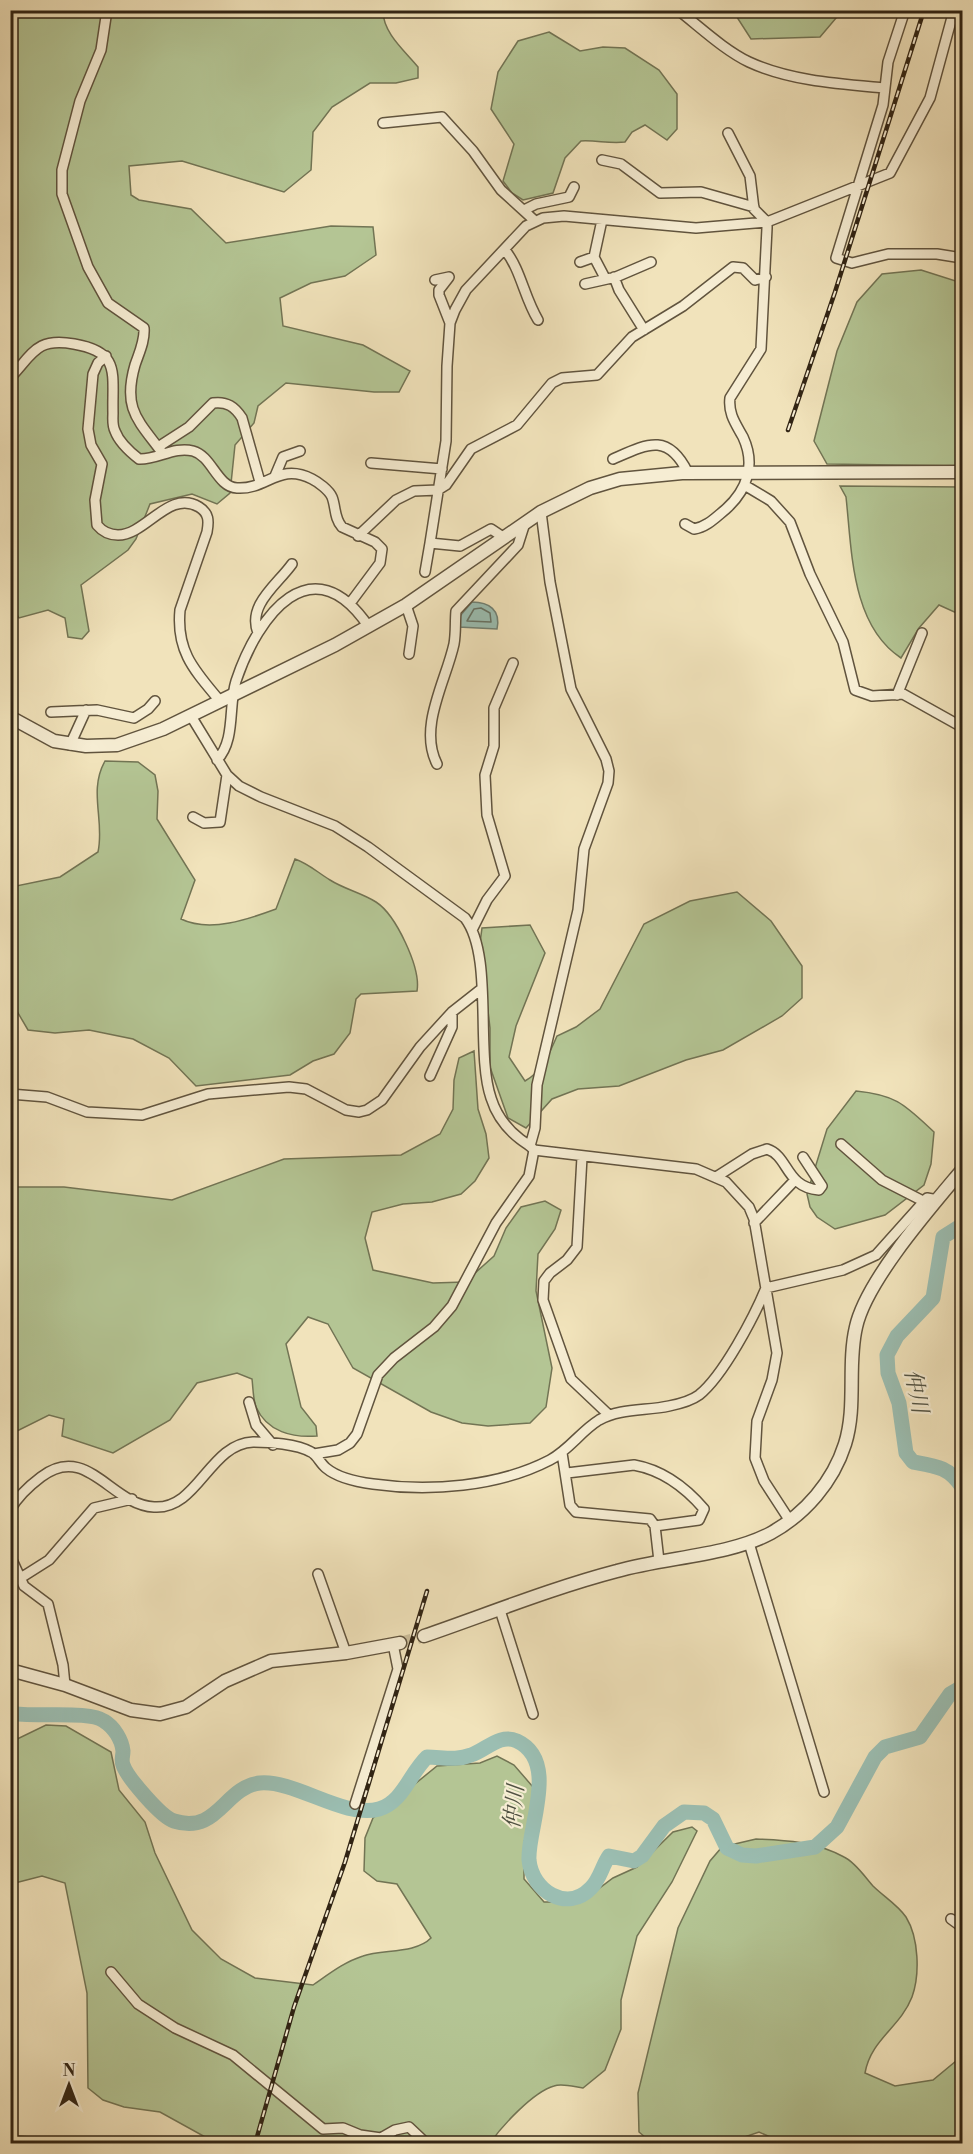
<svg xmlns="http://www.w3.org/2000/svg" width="973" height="2154" font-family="'Libre Bodoni','Noto Serif JP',serif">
  <rect width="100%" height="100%" fill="#f1e3bb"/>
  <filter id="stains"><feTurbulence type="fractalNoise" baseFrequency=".00333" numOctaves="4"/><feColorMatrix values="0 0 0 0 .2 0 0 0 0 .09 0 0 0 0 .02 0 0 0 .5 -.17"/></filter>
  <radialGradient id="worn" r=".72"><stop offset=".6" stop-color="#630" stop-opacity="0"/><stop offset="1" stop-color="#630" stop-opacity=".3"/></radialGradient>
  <path fill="#b4c594" stroke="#727454" stroke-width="1.5" d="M10,11H383C383,33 405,51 418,67V78L396,83H370L332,107L313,132L311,170L284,192L182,161L129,166L131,195L139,200L191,209L226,243L331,226L373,227L376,255L345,276L311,283L280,298L283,326L363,345L410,371L399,392H374L286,383L258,406L254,423L235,445L230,493L217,504L192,494L150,504L136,539L128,550L81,585L89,631L82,639L68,637L65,618L48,610L19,618L11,606Z
    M733,11V10L842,11L820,37L751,39Z
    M549,32L580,51L603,47L625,48L659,70L677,94V129L667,140L645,125L632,132L625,142C610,144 596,140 581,141L565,158L553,193L523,200L512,193L503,181L514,144L491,109L498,72L518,41Z
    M921,270L962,283V466L827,464L814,441L837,351L857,302L882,274Z
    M840,486L962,487V622L959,614L939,605L919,628L901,658C851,625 852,551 846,497Z
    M105,761L138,762L155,775L158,791L157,819L195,880L181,919C210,933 249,919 276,909L295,859C309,864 317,872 330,880C344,889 362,893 376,902C396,915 421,968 417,991L361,994L356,999L350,1033L334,1054L313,1061L290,1075L196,1086L169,1058L133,1039L89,1030L55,1033L28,1030L11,1001V887L60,877L98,852C105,821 88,791 105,761Z
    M737,892L771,921L802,966V998L782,1016L723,1050L686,1060L619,1086L578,1089L552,1099L526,1128L508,1118L490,1067V1028L480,943L482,928L530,925L545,953L516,1026L509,1057L525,1081C543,1071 549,1054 557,1036L576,1027L600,1009L644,924L690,901Z
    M474,1051L478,1109L486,1134L489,1158L475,1181L461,1194L432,1202L403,1204L372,1212L365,1238L373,1270L433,1283L465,1282L494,1256L506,1228L521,1207L545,1201L561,1210L555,1229L538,1254L536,1291L552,1368L546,1407L530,1423L488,1426L462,1423L431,1412L353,1368L328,1324L308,1317L286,1344L301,1407L316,1426L317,1436C293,1438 267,1432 256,1407C253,1399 253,1387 252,1379L237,1373L197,1383L170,1420L113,1453L62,1436L64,1419L49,1415L11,1434V1187H64L172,1200L284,1159L401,1155L440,1134L453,1109L454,1080L459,1058Z
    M856,1091C897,1095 905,1105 934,1132L931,1164L924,1185L885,1215L835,1229L817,1217L810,1207L807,1194L827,1129Z
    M46,1725L66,1726L111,1752L119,1790L145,1822L155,1853L192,1930L221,1959L255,1978L313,1985C329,1974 344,1962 363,1956C383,1949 415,1954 431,1938L397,1884L377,1881L364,1871L365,1838L373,1818L437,1766L480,1763L497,1756L514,1765L533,1787L536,1807L524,1842V1879L544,1902H581L613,1878L637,1867L673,1832L692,1827L697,1831L672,1882L637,1936L621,2000V2029L605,2070L583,2088C575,2087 562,2083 554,2086C533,2092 502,2126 490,2143H216L160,2112L124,2107L103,2100L88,2088L87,1993L65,1883L42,1876L11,1884V1742Z
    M756,1839C786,1840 817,1842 844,1857C855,1862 865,1877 873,1886C883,1896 898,1905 906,1917C919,1938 920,1975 912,1997C900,2028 871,2039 865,2073L895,2086L933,2080L962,2056V2143H784L759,2132L727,2143L653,2144L639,2132L638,2093L678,1928L710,1861L722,1847Z"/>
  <path fill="#9bbeb2" stroke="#718073" stroke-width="1.5" d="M472,602C489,602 501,610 497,629L459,627L460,616Z"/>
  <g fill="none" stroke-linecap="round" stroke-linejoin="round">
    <path stroke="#667163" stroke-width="1.5" d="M481,608L490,613L491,622L467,621L474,609Z"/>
    <path stroke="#9bbeb2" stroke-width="15" d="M962,1225L943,1237L933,1298L897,1336L887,1355L888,1373L899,1403L906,1453L913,1462C936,1466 949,1467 962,1487
      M10,1713C34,1718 89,1710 104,1721C114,1727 122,1740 123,1751C123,1756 121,1760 123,1765C127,1777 161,1817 174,1821C218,1835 224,1787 260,1783C296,1780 344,1819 379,1809C403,1802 410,1773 427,1757C442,1757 456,1761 471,1755C486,1750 500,1733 517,1741C560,1761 527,1829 529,1860C532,1891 567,1913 591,1888C600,1879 602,1866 609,1856L634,1861L642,1856L664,1826L684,1812L704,1813L713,1819L727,1848L742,1855L756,1856L815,1847L837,1827L875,1757L885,1747L920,1737L950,1694L962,1687"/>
    <path stroke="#cbbd9a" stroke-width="12" stroke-dasharray="12 6" stroke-linecap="butt" d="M400,1643L424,1636"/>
    <defs>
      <path id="minor" d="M107,10L101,50L80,101L62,170V194L88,267L108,303L144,328C145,341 139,353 135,365C122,410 139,421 163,454
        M678,10C700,27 724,50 749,62C790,81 840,84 884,88
        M905,10L888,62L883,105L836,258L852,263L888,254H937L962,258
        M383,123L442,117L473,151L501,190L535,221
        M602,160L621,164L660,193L701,192L754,207
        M524,210L536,204L569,197L574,187
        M602,220L594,257L605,278
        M505,250C521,270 524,297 538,320
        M580,262L594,257
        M614,277L619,290L644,330
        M435,280L449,277L439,290V295L450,323
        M585,284L616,277L651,262
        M106,356L98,363L93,374L88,429L91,445L102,464L95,500L97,525C102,531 109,535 118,535C146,535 169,489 199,507C209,513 209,521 207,532L180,610C176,652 195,671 220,701
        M10,378C33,354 36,337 74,344C121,352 112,373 113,413C113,419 112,425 115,431C119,442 130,452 139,459C157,460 174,446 193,451C212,456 217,487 237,488C267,490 279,462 312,479C318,482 329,490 332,497C336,507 334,518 342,527L375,542L382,549L380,563L351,602
        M158,447L189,427L213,403C227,401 235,407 242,418L260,482
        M613,459C647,444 668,432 688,473
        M371,463L442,469
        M275,476L283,457L300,451
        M746,486L771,501L790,522L810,574L843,642L855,690L872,696L903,694L962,727
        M685,524L694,529C707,527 716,517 726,509C747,490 756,465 743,437C736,424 728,414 730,398L761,349L767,228V222L754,209L750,176L728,133
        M358,536L396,500L414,491L438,490L446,485L471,449L517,425L552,383L562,378L597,375L632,337L683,306L733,267L743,268L755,280L766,277
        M503,537L491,529L460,546L430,543L446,441L447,366L450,323L455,310L466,290L526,226L543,218L564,216L696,228L767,222L890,173L930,98L954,10
        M425,572L430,543
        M406,605L413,626L409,654
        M258,633C247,605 277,585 292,564
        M897,695L922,633
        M51,712L97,710L134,718L148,709L155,701
        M191,716L227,775L239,786L261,797L335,826L368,847L465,918C494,956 475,1051 491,1098C496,1114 507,1129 520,1139C525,1143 530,1145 534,1150L696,1169L726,1182L749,1207L754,1219L777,1353L772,1380L757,1421L755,1458L764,1481L790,1521
        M70,745L86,710
        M217,760C236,740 228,706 236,681C258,615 312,543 369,627
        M437,764C418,727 446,681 454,644C456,633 455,622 456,611L518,545L525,523
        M193,817L204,823L220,822L227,775
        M472,930L487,900L505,876L487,815L485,775L494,746V708L513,663
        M430,1076L452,1027V1012
        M10,1094L47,1097L87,1112L142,1115L208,1094L289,1087L306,1089L346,1110L359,1112L367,1110L382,1100L420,1047L452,1012L480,990
        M841,1144L882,1180L923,1201
        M530,1146L535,1128L537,1085L578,910L584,849L608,783L609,771L606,759L571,689L550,582L541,512
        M582,1157L577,1247L567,1260L550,1273L544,1281L543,1300L571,1379L609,1415
        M716,1177L752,1154L767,1149C789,1156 785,1187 819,1190L822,1186L803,1157
        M754,1223L795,1180
        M249,1402L256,1425L273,1445
        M562,1453L570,1505L576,1512L650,1519L655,1526L659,1561
        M314,1454L338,1450L350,1443L357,1434L378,1375L394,1358L434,1327L452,1306L496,1223L529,1176L534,1150
        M567,1473L634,1465C662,1470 686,1488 704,1509L699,1520L655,1526
        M10,1510C18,1496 29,1486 41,1477C87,1442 111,1505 154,1507C198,1510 209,1444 253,1442C269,1442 297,1444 311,1452C317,1455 320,1463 326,1468C338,1478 357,1482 373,1484C429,1492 498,1487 550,1460C569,1450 581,1431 599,1420C620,1408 646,1411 669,1406C679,1404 691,1401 699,1395C723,1376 754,1317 766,1288L843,1270L876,1255L927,1198L938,1200
        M749,1543L824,1792
        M10,1563L13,1562L24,1586L48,1604L63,1665L65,1685
        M318,1574L346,1653
        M19,1579L49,1560L94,1508L132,1499
        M500,1610L533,1714
        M355,1804L398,1669L393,1644
        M951,1919L962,1927
        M111,1972L138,2004L175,2028L233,2055L323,2129L343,2128L360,2135L381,2138L395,2130L409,2127L427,2144
        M10,2141L60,2144"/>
      <path id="tertiary" d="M10,717L54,741L86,746L117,745L163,729L335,645L406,605L541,512L590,488L620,479L682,473L962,472
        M424,1636C488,1614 552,1588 617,1571C666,1557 728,1556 771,1533C805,1514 833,1482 845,1444C857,1406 847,1365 856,1327C866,1281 931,1207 962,1170
        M10,1670L65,1685L131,1710L160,1714L186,1707L225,1681L271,1661L346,1653L400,1643"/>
    </defs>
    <use href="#minor" stroke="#61543e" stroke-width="12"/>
    <use href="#tertiary" stroke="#61543e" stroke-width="15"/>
    <use href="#minor" stroke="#f6edd3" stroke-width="9"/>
    <use href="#tertiary" stroke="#f6edd3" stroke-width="12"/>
    <defs>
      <path id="rail" d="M788,430L835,292L924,10
        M255,2144L294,2007L345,1862L427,1591"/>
    </defs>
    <use href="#rail" stroke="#312414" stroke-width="4.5"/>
    <use href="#rail" stroke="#f6edd3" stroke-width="2" stroke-dasharray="7" stroke-linecap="butt"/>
  </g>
  <g text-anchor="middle" stroke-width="4.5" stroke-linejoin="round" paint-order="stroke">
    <g font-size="22" font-style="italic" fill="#515243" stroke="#f6edd3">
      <text transform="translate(917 1391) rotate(79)" y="8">仲川</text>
      <text transform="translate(513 1807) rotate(-84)" y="8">仲川</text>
    </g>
  </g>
  <rect width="973" height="2154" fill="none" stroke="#f1e3bb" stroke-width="36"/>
  <rect x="12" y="12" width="949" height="2130" fill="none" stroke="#312414" stroke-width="3"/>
  <rect x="18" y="18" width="937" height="2118" fill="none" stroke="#312414" stroke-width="1.5"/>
  <g transform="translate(69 2085)" stroke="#f6edd3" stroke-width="4.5" paint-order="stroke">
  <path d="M0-4.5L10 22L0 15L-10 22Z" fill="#312414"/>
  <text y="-9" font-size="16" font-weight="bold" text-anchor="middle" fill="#312414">N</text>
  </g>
  <rect width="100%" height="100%" filter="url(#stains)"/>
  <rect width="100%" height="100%" fill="url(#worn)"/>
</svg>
